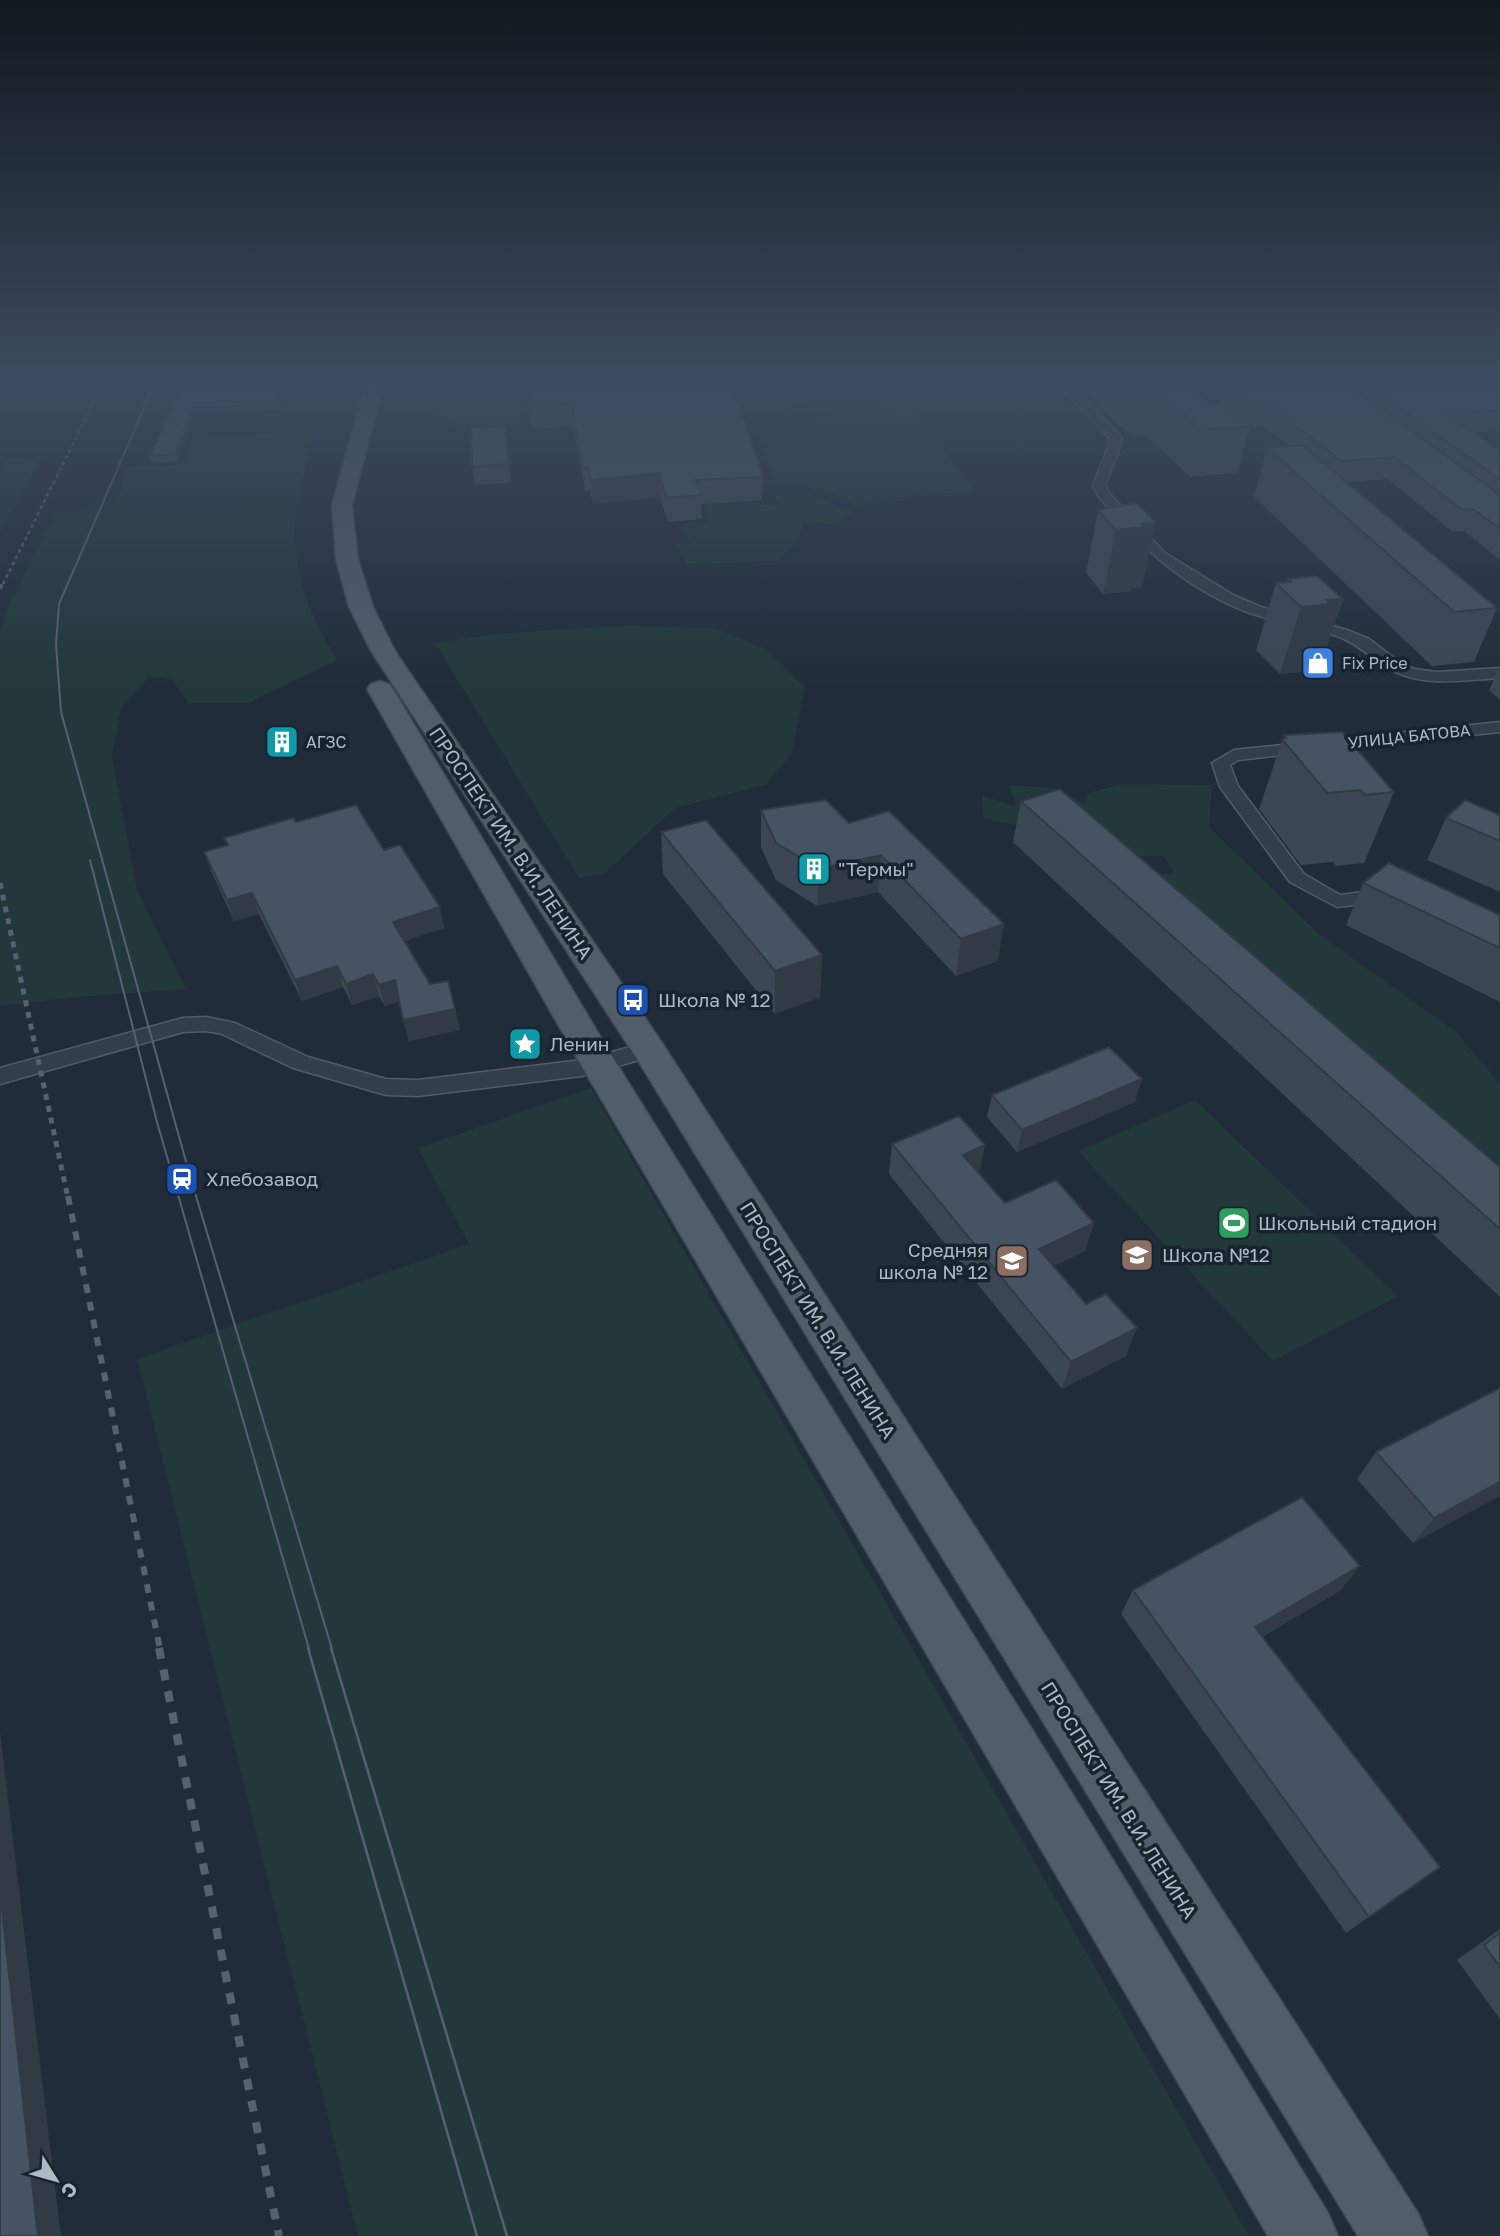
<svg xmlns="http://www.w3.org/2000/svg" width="1500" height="2236" font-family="'Golos Text',sans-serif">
  <rect width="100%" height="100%" fill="#202c39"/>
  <path fill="#22383a" d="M490,378H519L520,424L456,425L437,419L438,391L489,388Z
    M726,378H883V382L904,399L822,403L743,414L726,406Z
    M912,409L975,491L880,499L858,508C826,488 813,487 776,487L754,425C806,416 859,415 912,409Z
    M313,430C308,459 295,505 295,532C295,581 313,620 337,660L248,703H189L171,679L149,676L121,709L112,757L137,890L186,989L77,997L0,1006V632L9,603L54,516L116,504L129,467L186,464L192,439Z
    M42,457L0,532V470L8,459Z
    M775,494L812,495L851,512L838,524L803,522L799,538L778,561C747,560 716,566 686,563L676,545L690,543L681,524L708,521L703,499L725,497L730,507L778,504Z
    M629,625L717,629L765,649L805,686L792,753L766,785L675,808L605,873L579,878L435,643L497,634Z
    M1123,784L1212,785L1209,827L1320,935L1456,1032L1500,1084V1167L1158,875L1174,873L1164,856H1140L1091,817L1035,830L983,818L982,796L1016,806L1009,785L1057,788L1084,804L1088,793Z
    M591,1088L1249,2236H358L137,1359L469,1244L418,1148Z
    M1195,1100L1398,1296L1273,1361L1078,1151Z"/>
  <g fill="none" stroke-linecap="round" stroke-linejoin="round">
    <defs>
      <path id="street" d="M1065,378H1075L1071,385L1121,437V445L1105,485L1109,493L1165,553L1233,595L1261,607L1347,630L1369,639L1403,665L1414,669L1437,672L1500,668V678C1466,680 1427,687 1395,672C1374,662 1360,644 1337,636C1309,627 1278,623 1250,613C1188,590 1136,545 1097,494L1093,485L1109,445V438L1061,387L1059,385Z
        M1500,722V732L1238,760L1230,765L1238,786L1304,874L1340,895L1387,889L1394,891L1397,895L1387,901L1337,907L1290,882L1220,787L1212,763L1234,750Z
        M206,1017L235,1023L308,1057L386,1079L418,1080L582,1060L649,1042L657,1045L660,1050L657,1055L582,1076L418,1096L386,1095L293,1068L222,1034L206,1031L183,1032L0,1084V1068L183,1018Z"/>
      <path id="primary" d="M367,378H385L352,505L358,559L373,607L395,651L661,1041L1418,2213L1428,2236H1358L637,1059L371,651L349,607L336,559L332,505Z
        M380,681L389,684L393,689L612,1056L1088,1819L1328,2213L1338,2236H1268L581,1065L367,689L371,684Z"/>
    </defs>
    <use href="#street" stroke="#515c67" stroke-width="3"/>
    <use href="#primary" stroke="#3d4753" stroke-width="3"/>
    <use href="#street" fill="#343e49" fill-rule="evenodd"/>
    <use href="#primary" fill="#515d6a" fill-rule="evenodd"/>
    <path stroke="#556271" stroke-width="2" d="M157,378L59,604L56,645L61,712L190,1176L332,1649
      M90,860L157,1122L309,1649"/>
    <path stroke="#556271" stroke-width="2.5" d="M308,1648L477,2236
      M331,1648L507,2236"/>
    <path stroke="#556271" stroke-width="2.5" stroke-dasharray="3.5 3.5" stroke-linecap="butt" d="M3,584L106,378"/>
    <path stroke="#556271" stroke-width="3.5" stroke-dasharray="5 5" stroke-linecap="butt" d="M0,589L3,582"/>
    <path stroke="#556271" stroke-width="5" stroke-dasharray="6 6" stroke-linecap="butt" d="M0,883L68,1198"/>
    <path stroke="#556271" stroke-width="6" stroke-dasharray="9 9" stroke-linecap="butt" d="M68,1196L160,1649"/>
    <path stroke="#556271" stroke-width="8" stroke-dasharray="11 11" stroke-linecap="butt" d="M159,1648L279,2236"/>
  </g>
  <path fill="#3c4755" d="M186,378H289L279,410L194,414L177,461L152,463L150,456Z
    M449,378H728L763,477L762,500L701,504L702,519L668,522L660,497L593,504L590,490L585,491L573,426L531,428L526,379L449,384Z
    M1077,378H1164L1175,387L1212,406L1224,405L1194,378H1500V431L1473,432L1500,451V560L1464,531L1453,532L1388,479L1346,482L1497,608L1474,662L1432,666L1254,497L1267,448L1289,446L1264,426L1253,427L1249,425L1250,426L1237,473L1190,477L1146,435L1134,436L1126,431L1076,382Z
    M505,426L511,483L475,485L472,467Z
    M1137,503L1142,587L1131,588V591L1103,594L1086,573L1098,510Z
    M1288,579L1343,599L1320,666L1310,667L1309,671L1280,674L1256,650L1276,583L1287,582Z
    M1500,666V700L1489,690Z
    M1284,735L1394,792L1364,863L1336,866L1333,862L1301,865L1259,809Z
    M1021,801L1500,1167V1297L1013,842Z
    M761,810L849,823L998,961L956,976L878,892L817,906L776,880L761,847Z
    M1500,815V892L1427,860L1446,818Z
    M296,822L384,850L444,928L404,941L430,984L455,1009L460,1030L409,1041L399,1001L385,1006L379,996L352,1005L343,987L302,1001L259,914L234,921L212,873L204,852L227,845L224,838Z
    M661,832L822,955L820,997L775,1014L663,874Z
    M1363,883L1500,915V1002L1346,925Z
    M992,1095L1135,1102L1017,1152L987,1117Z
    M892,1144L979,1173L1005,1203L1094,1223L1085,1251L1054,1266L1086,1304L1126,1356L1062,1389L889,1174Z
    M1500,1388V1497L1499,1496L1413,1543L1357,1479L1376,1452Z
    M1133,1590H1341L1262,1637L1440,1867L1346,1933L1121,1614Z
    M1500,1929V2019L1457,1960Z"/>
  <path fill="#313a45" d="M285,378H289L279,410L277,404Z
    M193,408L194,414L177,461L175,454Z
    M659,473L660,497L593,504L591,480Z
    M1156,523L1142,587L1131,588V591L1103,594L1116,530L1142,524Z
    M1343,599L1320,666L1310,667L1309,671L1280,674L1301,607L1327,600Z
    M881,855L878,892L817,906L819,869Z
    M252,893L259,914L234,921L227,900Z
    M440,907L444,928L398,943L393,922Z
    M1004,924L998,961L956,976L961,939Z
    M822,955L820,997L775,1014V971Z
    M337,966L343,987L302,1001L295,980Z
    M373,974L379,996L352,1005L346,984Z
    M395,980L400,1001L385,1006L379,985Z
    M455,1009L460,1030L409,1041L403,1020Z
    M1142,1079L1135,1102L1017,1152L1022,1130Z
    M985,1145L979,1175L963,1155Z
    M1094,1223L1085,1251L1031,1277L1039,1249Z
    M1137,1328L1126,1356L1062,1389L1071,1362Z
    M1500,1482V1496L1413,1543L1434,1518Z
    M1360,1566L1341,1590L1239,1650L1255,1627Z
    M0,1732L61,2236H38L0,1892Z"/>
  <path fill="#465363" stroke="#313a45" stroke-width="2" d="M186,378H285L277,404L193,408L175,454L150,456Z
    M526,378H728L742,414L763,477L696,480L701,495L667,498L659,473L591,480L588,467H583L571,403L529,406Z
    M1127,378H1164L1175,387L1143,389L1135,385Z
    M1222,378H1338L1500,495V529L1473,509L1462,510L1395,457L1341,461L1270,405L1258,406L1249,402Z
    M1358,378H1500V410L1447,414L1500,451V479Z
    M1189,386L1212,406L1224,405L1250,426L1201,430L1155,389Z
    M505,426L509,464L472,467L471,428Z
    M1302,445L1497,608L1454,612L1267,448Z
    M1137,503L1156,523L1142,524L1145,527L1116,530L1098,510Z
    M1317,576L1343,599L1327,600L1331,604L1301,607L1276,583L1291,582L1288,579Z
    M1342,732L1394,792L1365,795L1361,790L1327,793L1282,739L1286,738L1284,735Z
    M1060,789L1500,1167V1229L1021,801Z
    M826,800L849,823L889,811L1004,924L961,939L881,855L819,869L776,843L761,810Z
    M1465,800L1500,815V841L1446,818Z
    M356,805L384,850L400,845L440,907L393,922L430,984L448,981L455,1009L403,1020L395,980L379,985L373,974L346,984L337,966L295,980L252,893L227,900L204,852L228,845L224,838L293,818L296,822Z
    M706,820L822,955L775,971L661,832Z
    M1389,863L1500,915V948L1363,883Z
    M1109,1047L1142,1079L1022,1130L992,1095Z
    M959,1116L985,1145L963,1155L1005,1203L1056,1180L1094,1223L1039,1249L1086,1304L1106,1294L1137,1328L1071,1362L892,1144Z
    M1500,1388V1482L1434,1518L1376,1452Z
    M1302,1497L1360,1566L1255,1627L1440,1867L1369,1917L1133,1590Z
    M0,1892L38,2236H0Z
    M1500,1933V1967L1484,1945Z"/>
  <linearGradient id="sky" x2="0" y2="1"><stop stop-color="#12181f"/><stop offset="0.55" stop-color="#3c4b5f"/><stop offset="1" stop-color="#3c4b5f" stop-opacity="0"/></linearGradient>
  <rect width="1500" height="691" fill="url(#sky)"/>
  <defs>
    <symbol id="shop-square" viewBox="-11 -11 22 22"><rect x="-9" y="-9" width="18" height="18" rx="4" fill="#3f7fe0" stroke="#19232e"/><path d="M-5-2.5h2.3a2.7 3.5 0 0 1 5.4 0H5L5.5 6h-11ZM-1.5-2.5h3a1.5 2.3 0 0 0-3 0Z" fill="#fff"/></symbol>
    <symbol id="building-square" viewBox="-11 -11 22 22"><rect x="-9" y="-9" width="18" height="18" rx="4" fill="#0f9aa8" stroke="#19232e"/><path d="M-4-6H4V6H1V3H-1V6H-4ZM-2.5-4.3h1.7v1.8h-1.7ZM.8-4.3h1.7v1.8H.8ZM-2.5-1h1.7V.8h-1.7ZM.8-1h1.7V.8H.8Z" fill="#fff"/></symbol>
    <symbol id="bus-square" viewBox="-11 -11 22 22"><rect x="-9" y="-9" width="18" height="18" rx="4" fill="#1a4fb4" stroke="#19232e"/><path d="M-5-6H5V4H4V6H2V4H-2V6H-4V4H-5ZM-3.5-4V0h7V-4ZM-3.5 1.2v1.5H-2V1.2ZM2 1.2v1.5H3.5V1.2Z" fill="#fff"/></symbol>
    <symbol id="sight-square" viewBox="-11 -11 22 22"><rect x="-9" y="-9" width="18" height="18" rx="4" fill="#0f9aa8" stroke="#19232e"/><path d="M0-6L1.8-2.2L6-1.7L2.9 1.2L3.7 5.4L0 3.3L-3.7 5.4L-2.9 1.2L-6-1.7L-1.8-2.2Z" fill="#fff"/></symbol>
    <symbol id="station-square" viewBox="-11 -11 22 22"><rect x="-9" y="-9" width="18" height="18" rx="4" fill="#1a4fb4" stroke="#19232e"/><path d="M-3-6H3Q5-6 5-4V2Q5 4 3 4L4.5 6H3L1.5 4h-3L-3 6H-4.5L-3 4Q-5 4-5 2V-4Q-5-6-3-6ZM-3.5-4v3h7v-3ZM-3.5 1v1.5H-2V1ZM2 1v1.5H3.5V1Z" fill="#fff"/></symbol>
    <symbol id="stadium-square" viewBox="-11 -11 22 22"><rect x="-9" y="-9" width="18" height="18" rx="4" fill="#2e9e5b" stroke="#19232e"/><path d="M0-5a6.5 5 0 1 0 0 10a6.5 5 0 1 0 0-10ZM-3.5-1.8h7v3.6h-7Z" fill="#fff"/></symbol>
    <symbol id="school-square" viewBox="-11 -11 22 22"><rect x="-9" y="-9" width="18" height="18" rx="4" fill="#8d6e63" stroke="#19232e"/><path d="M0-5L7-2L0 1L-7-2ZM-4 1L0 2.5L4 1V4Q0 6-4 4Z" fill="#fff"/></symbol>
  </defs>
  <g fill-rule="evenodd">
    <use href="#shop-square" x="1299" y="644" width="38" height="38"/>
    <use href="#building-square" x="263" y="723" width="38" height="38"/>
    <use href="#building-square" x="795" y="850" width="38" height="38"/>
    <use href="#bus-square" x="614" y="981" width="38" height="38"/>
    <use href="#sight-square" x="506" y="1025" width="38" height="38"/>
    <use href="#station-square" x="163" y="1160" width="38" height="38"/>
    <use href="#stadium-square" x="1215" y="1204" width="38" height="38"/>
    <use href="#school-square" x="1118" y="1236" width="38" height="38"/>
    <use href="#school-square" x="993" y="1242" width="38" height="38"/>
  </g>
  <g text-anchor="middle" stroke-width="7" stroke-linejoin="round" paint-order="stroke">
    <g font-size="16" fill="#aeb9c6" stroke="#19232e" text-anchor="start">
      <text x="1342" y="669">Fix Price</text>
      <text x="306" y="748">АГЗС</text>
    </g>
    <g font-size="16" fill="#aeb9c6" stroke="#19232e">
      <text transform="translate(1409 736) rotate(-6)" y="6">УЛИЦА БАТОВА</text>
    </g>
    <g font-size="19" fill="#aeb9c6" stroke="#19232e">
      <text transform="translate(511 843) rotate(56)" y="7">ПРОСПЕКТ ИМ. В.И. ЛЕНИНА</text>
      <text transform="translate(818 1320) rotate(58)" y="7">ПРОСПЕКТ ИМ. В.И. ЛЕНИНА</text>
      <text transform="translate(1119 1800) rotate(58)" y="7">ПРОСПЕКТ ИМ. В.И. ЛЕНИНА</text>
    </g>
    <g font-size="19" fill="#aeb9c6" stroke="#19232e" text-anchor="start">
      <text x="838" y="876">"Термы"</text>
      <text x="658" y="1007">Школа № 12</text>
      <text x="550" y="1051">Ленин</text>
      <text x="206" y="1186">Хлебозавод</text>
      <text x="1258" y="1230">Школьный стадион</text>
      <text x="988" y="1257" text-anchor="end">Средняя<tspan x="988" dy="22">школа № 12</tspan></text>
      <text x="1162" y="1262">Школа №12</text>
    </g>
  </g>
  <g transform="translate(56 2180) rotate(127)" stroke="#19232e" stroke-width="5" paint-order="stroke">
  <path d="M0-5L12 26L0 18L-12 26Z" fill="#aeb9c6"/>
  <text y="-10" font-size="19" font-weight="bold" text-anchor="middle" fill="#aeb9c6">С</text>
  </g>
</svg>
